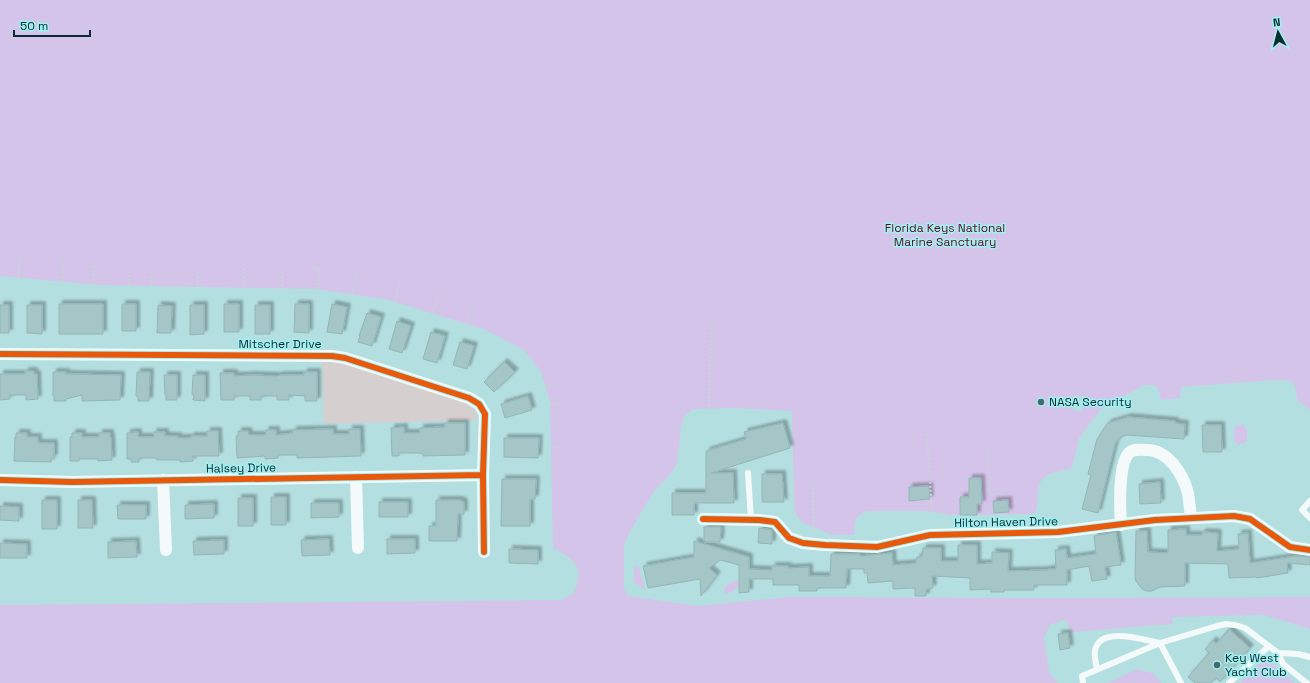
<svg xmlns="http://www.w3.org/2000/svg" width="1310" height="683" font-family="'Space Grotesk',sans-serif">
  <defs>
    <filter id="shadow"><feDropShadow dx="3.5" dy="-3.5" stdDeviation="1" flood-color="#0004"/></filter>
  </defs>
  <rect width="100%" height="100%" fill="#b4dfe1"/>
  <path fill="#d6cfcf" d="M322,359L332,360L464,400L474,409L478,420L324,424Z"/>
  <path fill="#d4c4e9" d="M0,0H1310V410L1298,401L1295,386L1292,381L1277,380L1181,387L1180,398L1161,400L1158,388L1154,385H1144L1101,409L1079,438L1072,468C1055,473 1038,472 1038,494C1037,501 1038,506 1035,513L1031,514L951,515L927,511H867C853,517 855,522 854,535H832L802,522L796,515L794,503L792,411L733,408L693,409L685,416L681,426L677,463L672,472L654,491L628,535L624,546V589L628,596L697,606L790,597L1049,598L1310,597V629L1264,615L1172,617L1173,624L1072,632L1065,619L1050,625L1044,637L1049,673L1058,683H0V605L561,600L574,593C584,565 576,561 553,548L550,401L541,372L524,350L486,330L389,300L316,289L98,285L0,276Z
    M1237,425H1244L1247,430V440L1245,443L1238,445L1234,441V430Z
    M636,566L640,569C639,574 642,575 643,580C644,583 644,585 645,588L643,589L642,588L640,585L635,584L634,583V569Z
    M738,580L739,585C735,590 731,594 725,593L724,590C727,584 731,581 738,580Z
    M1266,658L1295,683H1240Z
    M1137,669L1155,674L1161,683H1108Z"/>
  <path fill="#b4dfe1" d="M1075,395L1085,397L1081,412L1072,409Z"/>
  <path fill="#a4c6c7" stroke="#93b5b7" filter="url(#shadow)" d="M59,304H103V334H59Z
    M122,304H136V331H122Z
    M224,304H239V332H224Z
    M295,304H309V333L294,332Z
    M332,304L347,307L342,334L327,332Z
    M0,305H9V333H0Z
    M27,305H42V334L27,333Z
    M158,305L172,306L171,333H157Z
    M190,305H204V334L190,335Z
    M255,305H270V334H255Z
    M367,313L381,317L372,346L358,342L360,336H359Z
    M397,321L411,326L402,353L389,349Z
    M431,332L445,336L437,363L423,359Z
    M460,342L474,346L467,369L453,365Z
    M504,362L515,372L494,392L484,382Z
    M25,371H34V374H37L38,399L26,400V395H10V399L0,400V374H25Z
    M53,372H66V374L121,375L120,400L82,401V395L66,399V401H54V396H53Z
    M137,372H150L149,401H138V397L136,396Z
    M304,372H317V401H305V396L289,395V400H277V396H261V400H250V396H234V400H221L220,373H234V376L252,375L276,376L281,375H304Z
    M164,375H177V400H166V395H165Z
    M193,375H205V401L193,400L194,395H192Z
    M528,396L532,410L505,418L501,404Z
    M1128,417L1175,421V423L1185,424L1184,439L1126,435L1119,438L1115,444L1098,513L1082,509L1091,475L1088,474L1097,439L1108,423Z
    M445,423H465V455L423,456V454L419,453H399V456H392L391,428L404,427V433H420V428L445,427Z
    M783,423L790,448L711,473H733L734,503H694V515H672V493H706V451L746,439L744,432Z
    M1202,425H1221L1222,452H1203Z
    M333,429V434H349V429H360L361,456L297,458V455H278V458L265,459V456L237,458L236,436H238V431H248L249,435H266L265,430H276V435L293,433V430Z
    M207,431H218L219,456H193V461L180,462V460H157L156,458H139V462H131V459H127V433L138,432V437H154L153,432H165V436H178V438H191V436H207Z
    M16,433H27V437H38V443H54V458H51V462L14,461L15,437H16Z
    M72,433H82V437H99V433H110V437H111L112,460L98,461V459H79V461H70V437H72Z
    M504,438H539L538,458L504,457Z
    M762,474H782L784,502H762Z
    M969,478H981L982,504H977V515H960V497H969Z
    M502,479H536L535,499H530V526H501Z
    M1160,482L1161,503L1140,504L1139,484Z
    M929,486L930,499L909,501V487Z
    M271,497H286V525H271Z
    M238,498H253V526H238Z
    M42,500H57V529H42Z
    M78,500H92L93,528H78Z
    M436,500H459L464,502V514H458L457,541H429V526H436Z
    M1008,500L1009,512L994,513L993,501Z
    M379,502H408V517H379Z
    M311,503H339V517L311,518Z
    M214,504V518L185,519V505Z
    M117,505H146V519H118Z
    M0,506L19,507V521L0,520Z
    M704,527H721L720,542H704Z
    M759,528L772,530V544L758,543Z
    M1186,529V535H1202V532L1218,533L1217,551L1239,549L1238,534L1248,533L1250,563L1296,556L1310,557V565L1287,563L1288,573L1257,578L1256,577L1229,578L1228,564L1185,563V586L1160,587L1152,591H1146L1142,589L1136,581L1135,578L1136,531H1147L1148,552L1168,553V530Z
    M1116,532L1121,565L1105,567L1107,579L1092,581L1089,566L1067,570V585H1034V590H1004V592H991V589L970,590V578L932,576L933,588L926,589V596H915V588L893,589V581L868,583L867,573H864V569H847L846,588H817V591H799V585H773V579H749V592L739,593V565L720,560L709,568L717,575L701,596L700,579L648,588L643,566L694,557V541L749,557V569L772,570V566H788V568L809,567V576H830L831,554H860V556L892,553L893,565L916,563L917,557H922L923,548H941V561H958V545H977V564L992,563V552L1009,553L1008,571L1048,570V569H1056L1055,550L1066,549L1067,558L1096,554L1094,536Z
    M329,539L330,555L302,556L301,540Z
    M387,539H415V553L387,554Z
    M224,540V554L194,555L193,541Z
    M136,541L137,557L108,558V542Z
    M0,543L27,544V558H0Z
    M509,549L538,550V564L509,563Z
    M1229,629L1250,648L1220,682L1216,678L1211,683H1195L1188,677L1209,653L1205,649L1213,640L1216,644Z
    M1068,633L1070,648L1060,650L1058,634Z"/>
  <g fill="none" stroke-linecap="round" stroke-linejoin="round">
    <path stroke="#c7d5d6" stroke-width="2" stroke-dasharray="2 2" stroke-linecap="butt" d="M244,264V287
      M282,268V288
      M313,268L319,269L318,289
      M18,278L20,256
      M62,282L64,260
      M93,284L95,264
      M129,285V270
      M151,286V271
      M198,286V266
      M352,294L356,272
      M394,302L401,279
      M433,313L440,290
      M466,324L474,300
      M545,386L557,385
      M550,404L561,405
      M709,410L711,324
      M927,434L932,511
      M551,447L563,448
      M988,452L989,495L999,493V495
      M813,484L814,533"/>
    <path stroke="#f4fafa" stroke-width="6" d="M748,473L751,520
      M1310,501L1302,510L1310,518
      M1278,653L1298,654L1310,657
      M1097,669C1096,664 1094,656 1095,651C1099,625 1144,640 1160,643L1181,683
      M1083,683L1082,676L1160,643L1217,626L1226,624L1235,625L1245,628L1278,653L1283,664L1307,683
      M1229,683L1269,646"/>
    <path stroke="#f4fafa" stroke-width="12" d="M0,354L332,356L345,358L469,398L479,404L485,414L483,475L484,552
      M356,477L358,548
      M0,480L72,482L483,475
      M163,480L166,550
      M703,519L759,520L775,522L789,538L803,543L825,545L877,547L930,535L1058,532L1155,520L1234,516L1250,519L1290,547L1310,550
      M1121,525C1120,509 1118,464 1129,453C1134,448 1141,450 1147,450C1168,450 1183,474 1188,493C1189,501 1190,509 1191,517"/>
    <defs>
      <path id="cycleway" d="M0,354L332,356L345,358L469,398L479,404L485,414L483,475L484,552
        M0,480L72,482L483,475
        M703,519L759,520L775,522L789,538L803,543L825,545L877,547L930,535L1058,532L1155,520L1234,516L1250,519L1290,547L1310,550"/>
    </defs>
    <use href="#cycleway" stroke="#a1f0f4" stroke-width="8"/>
    <use href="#cycleway" stroke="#e8590c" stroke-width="6"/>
  </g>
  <g fill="#466b6d" stroke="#a1f0f4" stroke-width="1.5">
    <circle cx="1041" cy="402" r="4"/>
    <circle cx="1217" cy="665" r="4"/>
  </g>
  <g text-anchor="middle" stroke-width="3" stroke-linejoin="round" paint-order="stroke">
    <g font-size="12" fill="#600b18" stroke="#a1f0f4">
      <text x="945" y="232">Florida Keys National<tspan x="945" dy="14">Marine Sanctuary</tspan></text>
    </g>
    <g font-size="12" fill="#0a2d2e" stroke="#a1f0f4">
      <text x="280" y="348">Mitscher Drive</text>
      <text transform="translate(241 468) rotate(-1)" y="4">Halsey Drive</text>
      <text transform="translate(1006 522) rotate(-1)" y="4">Hilton Haven Drive</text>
    </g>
    <g font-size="12" fill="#0a2d2e" stroke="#a1f0f4" text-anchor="start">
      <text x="1049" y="406">NASA Security</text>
      <text x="1225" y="662">Key West<tspan x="1225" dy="14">Yacht Club</tspan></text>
    </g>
  </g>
  <g transform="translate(1278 32) rotate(353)" stroke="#a1f0f4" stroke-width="3" paint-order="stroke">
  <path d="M0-3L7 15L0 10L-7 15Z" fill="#0a2d2e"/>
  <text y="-6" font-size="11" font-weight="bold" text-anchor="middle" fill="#0a2d2e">N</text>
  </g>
  <path d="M14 30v6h76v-6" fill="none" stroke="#0a2d2e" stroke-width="2"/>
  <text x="20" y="30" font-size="12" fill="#0a2d2e" stroke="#a1f0f4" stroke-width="3" paint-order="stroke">50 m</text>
</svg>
